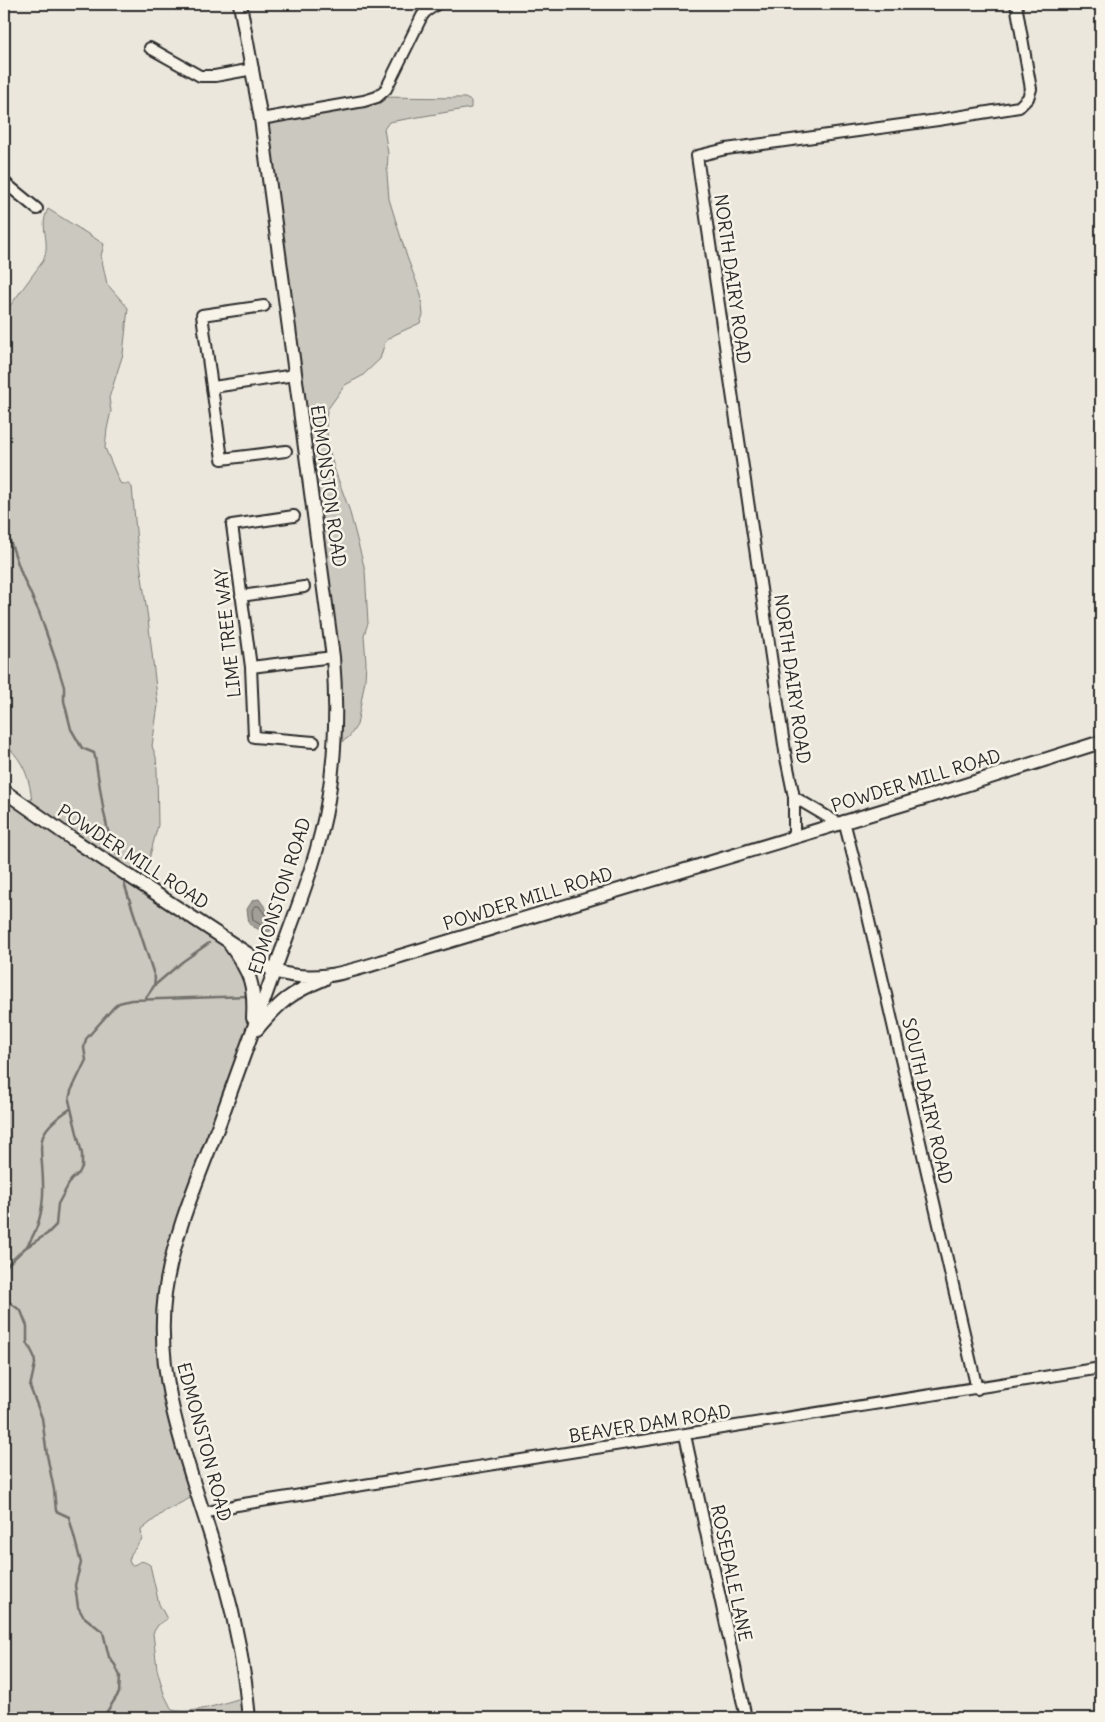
<svg xmlns="http://www.w3.org/2000/svg" width="1105" height="1722" font-family="Delius,sans-serif">
  <rect width="100%" height="100%" fill="#ebe7dd"/>
  <filter id="ink" filterUnits="userSpaceOnUse"><feTurbulence type="fractalNoise" baseFrequency=".02" numOctaves="2"/><feDisplacementMap in="SourceGraphic" scale="10" xChannelSelector="R" yChannelSelector="G"/><feConvolveMatrix kernelMatrix="1 2 1 2 8 2 1 2 1" color-interpolation-filters="sRGB"/></filter>
  <g filter="url(#ink)">
    <path fill="#cbc8bf" stroke="#7b7a75" d="M377,97L465,98L471,101V108L389,122L384,129L388,153L387,174L389,199L407,257L421,294L423,315L420,323L394,335L385,342L380,359L362,376L345,385L327,410L326,424L329,449L334,468L349,509L365,570L368,623L364,635L366,662L365,680L357,725L349,737L335,747L336,704L261,119Z
      M48,209L104,244L101,256L107,284L128,308L123,354L109,398L111,411L107,429L105,448L120,483L123,484H128L132,487L137,542L148,619L158,705L152,746L156,757L157,770L158,825L149,859L139,882L229,942L249,975L252,1035L181,1227L162,1336L198,1494L165,1511L141,1530L142,1539L131,1554L129,1561L131,1565C140,1565 138,1557 150,1565L159,1604L167,1619L158,1625L153,1633L157,1669L164,1694L172,1710C195,1715 224,1702 246,1697L249,1718H4V791L32,810C32,784 25,760 4,744V314L43,261C52,241 38,227 48,209Z"/>
    <path fill="#a29f98" stroke="#72716c" d="M259,899L272,917L279,918C274,938 262,932 249,924L247,909L253,900Z"/>
    <g fill="none" stroke-linecap="round" stroke-linejoin="round">
      <path stroke="#5b5957" stroke-width="1" d="M255,906H259L270,922L268,927L261,925L253,920L252,911Z"/>
      <path stroke="#72716c" stroke-width="2.5" d="M4,524L22,575L39,612L57,664L64,687V701L71,729L82,748L94,753L95,757L104,813L108,831L119,858
        M124,883L155,978L154,986L145,999
        M155,985L182,962L209,943
        M27,1246C39,1228 44,1205 43,1183C42,1142 32,1134 70,1109
        M4,1268L25,1248L47,1234L56,1225L58,1204L71,1180L79,1173L82,1167V1154L69,1100L71,1091L86,1060L84,1048L86,1039L114,1007L119,1003L131,1000L249,996
        M4,1298L21,1311L27,1326V1342L34,1356L35,1364L30,1387L42,1418L47,1455L54,1490L56,1511L69,1517L81,1563L75,1585L78,1607L83,1616L103,1632L109,1657L115,1665L120,1676L119,1693L106,1713L105,1718"/>
      <defs>
        <path id="minor" d="M150,48L200,76H215L253,69
          M261,119L364,101L377,97L386,89L422,16L425,12L437,4
          M4,182L37,209
          M264,306L202,315L222,459L286,451
          M213,387L295,375
          M294,516L232,525L251,667L254,737L314,742
          M241,596L304,587
          M251,667L333,657
          M794,797L838,823
          M844,821L864,899L977,1389
          M794,837V797L786,758L697,156L726,149L938,120L1019,107L1028,98L1031,89L1016,4
          M685,1435L746,1718
          M204,1513L237,1505L1101,1368"/>
        <path id="major" d="M240,4L261,119L333,657C337,705 336,752 328,800C319,855 298,906 279,958C259,1013 239,1069 219,1124C198,1179 173,1235 165,1293C152,1390 198,1485 223,1577C236,1623 245,1670 249,1718
          M4,791L71,838L274,971C319,985 353,970 397,957L924,798L1101,742
          M231,946C250,973 255,984 253,1018
          M257,1029C280,1002 290,993 324,979"/>
      </defs>
      <use href="#minor" stroke="#2b2b2b" stroke-width="14"/>
      <use href="#major" stroke="#2b2b2b" stroke-width="16"/>
      <use href="#minor" stroke="#f7f3e8" stroke-width="10"/>
      <use href="#major" stroke="#f7f3e8" stroke-width="12"/>
    </g>
  </g>
  <g text-anchor="middle" stroke-width="5" stroke-linejoin="round" paint-order="stroke">
    <g font-size="18" fill="#2b2b2b" stroke="#f7f3e8">
      <text transform="translate(732 279) rotate(82)" y="6">NORTH DAIRY ROAD</text>
      <text transform="translate(328 486) rotate(82)" y="6">EDMONSTON ROAD</text>
      <text transform="translate(228 633) rotate(-96)" y="6">LIME TREE WAY</text>
      <text transform="translate(792 679) rotate(82)" y="6">NORTH DAIRY ROAD</text>
      <text transform="translate(916 781) rotate(-17)" y="6">POWDER MILL ROAD</text>
      <text transform="translate(133 857) rotate(33)" y="6">POWDER MILL ROAD</text>
      <text transform="translate(280 896) rotate(-72)" y="6">EDMONSTON ROAD</text>
      <text transform="translate(528 899) rotate(-17)" y="6">POWDER MILL ROAD</text>
      <text transform="translate(927 1101) rotate(77)" y="6">SOUTH DAIRY ROAD</text>
      <text transform="translate(650 1424) rotate(-9)" y="6">BEAVER DAM ROAD</text>
      <text transform="translate(204 1442) rotate(75)" y="6">EDMONSTON ROAD</text>
      <text transform="translate(731 1573) rotate(78)" y="6">ROSEDALE LANE</text>
    </g>
  </g>
  <rect width="1105" height="1722" fill="none" stroke="#f7f3e8" stroke-width="20"/>
  <rect x="10" y="10" width="1085" height="1702" fill="none" stroke="#2b2b2b" stroke-width="2" filter="url(#ink)"/>
</svg>
